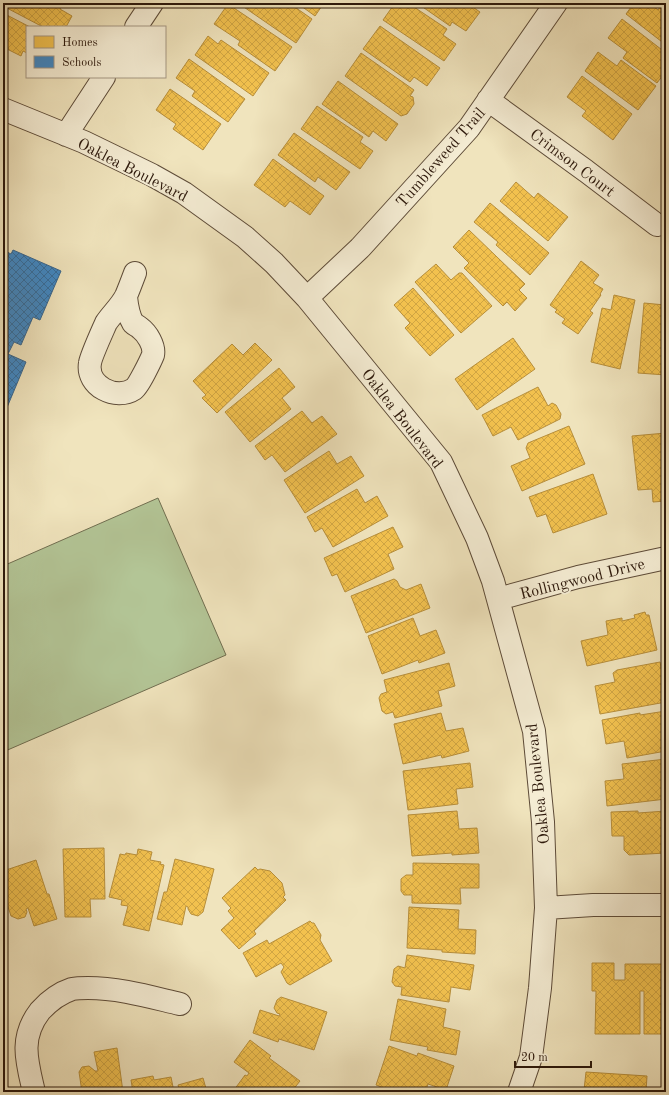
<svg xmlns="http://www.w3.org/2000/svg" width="669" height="1095" font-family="'Old Standard TT',serif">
  <defs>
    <pattern id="homes-cross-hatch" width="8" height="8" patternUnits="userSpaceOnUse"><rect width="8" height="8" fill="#f2c14e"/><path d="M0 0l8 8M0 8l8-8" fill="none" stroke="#d0a543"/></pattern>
    <pattern id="schools-cross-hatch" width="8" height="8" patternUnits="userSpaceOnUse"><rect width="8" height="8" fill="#3f88c5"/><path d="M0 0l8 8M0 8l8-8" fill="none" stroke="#356e9e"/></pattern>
  </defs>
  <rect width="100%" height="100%" fill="#f0e4bd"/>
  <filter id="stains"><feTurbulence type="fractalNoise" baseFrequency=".005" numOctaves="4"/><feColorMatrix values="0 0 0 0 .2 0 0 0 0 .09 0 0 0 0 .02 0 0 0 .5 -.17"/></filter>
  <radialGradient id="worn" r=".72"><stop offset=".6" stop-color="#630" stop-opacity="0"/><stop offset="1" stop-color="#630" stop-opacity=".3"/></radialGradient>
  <path fill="#b3c596" stroke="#706e50" d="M158,498L226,655L3,752V566Z"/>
  <path fill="url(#homes-cross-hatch)" stroke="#b78e3a" d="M3,3H59L62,5L60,9L72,16L66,27H43L3,6Z
    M238,3H289L312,19L296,43Z
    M297,3H324L315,16Z
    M395,3H408L447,29L443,35L456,44L444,61L383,20Z
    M417,3H467L480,12L466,31L452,22L450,26Z
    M634,3H649L658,10L662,4L666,7V45L626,14Z
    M228,4L292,47L275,71L238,45L240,41L214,24Z
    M3,13L30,27H27V53L23,51L21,56L3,47Z
    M622,19L666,53V71L657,83L623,58L627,52L608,38Z
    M380,26L440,68L427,86L414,77L410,82L363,49Z
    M208,36L218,44L221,40L269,73L253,96L195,55Z
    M598,52L617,66L621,60L656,86L638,110L585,71Z
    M361,53L414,90L410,96L413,97L414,104L407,114L401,116L345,76Z
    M189,59L245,99L228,122L192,96L195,91L176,78Z
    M582,76L632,114L613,140L582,116L586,111L567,97Z
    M338,81L398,124L386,141L373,131L369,137L322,104Z
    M170,89L221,124L203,150L173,129L176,124L156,110Z
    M317,106L363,137L360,142L373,151L360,169L301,129Z
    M294,133L350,172L336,190L318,177L315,182L278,155Z
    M273,159L324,196L310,215L290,201L285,207L254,185Z
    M516,182L534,198L538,193L568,217L548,241L500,201Z
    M490,203L549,253L530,275L496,245L498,242L474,222Z
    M469,230L525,284L519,290L527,298L515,311L507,302L503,306L464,268L469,263L453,247Z
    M581,261L599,275L593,283L603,289L600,294L601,295L590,311L593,313L578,334L562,323L565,319L555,312L557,310L550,305Z
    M436,264L451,280L459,273H462L492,306L461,333L415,282Z
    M413,288L454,335L430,356L405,328L410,323L394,305Z
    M614,295L635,300L620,369L591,362L602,308L611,310Z
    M644,303L665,305L664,319H666V375L638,373Z
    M513,338L535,369L477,410L455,379Z
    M255,343L272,360L217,413L202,398L206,395L193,381L232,344L243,355Z
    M279,368L295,387L282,398L291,409L250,442L225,412Z
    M538,387L548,406L552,403L556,405L561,414L560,419L518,440L511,427L493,436L482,415Z
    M302,411L312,423L322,416L337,434L285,472L272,455L265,460L255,446Z
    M569,426L585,464L522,491L511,466L530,458L526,448L528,443Z
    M666,433V501L653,502L652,489L638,490L632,436Z
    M329,451L337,464L351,456L364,476L305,513L284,480Z
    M593,474L607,514L553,533L546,514L537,517L529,497Z
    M357,489L365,503L377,496L388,516L333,547L322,528L315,532L307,517Z
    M393,527L403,547L388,554L394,569L345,592L337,574L332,576L324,558Z
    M394,579L397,581L400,587L406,590L421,584L430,608L366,633L351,596Z
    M645,612L646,615H649L657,650L587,666L581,641L608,635L606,621L622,618V621L635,618L634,615Z
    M413,618L420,636L436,630L445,653L419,663L418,660L382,674L368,636Z
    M660,662L666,694V702L600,714L595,686L615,682L613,673L617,670Z
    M449,663L455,686L438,691L442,706L395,718L393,712L386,714L382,711L379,698L381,694L387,692L384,680Z
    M666,711V751L627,758L624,741L606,744L602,720L640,713V715Z
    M441,713L446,731L463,728L469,751L442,758L441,755L403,764L394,724Z
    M666,759V799L607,806L605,781L624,779L622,764Z
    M470,763L473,787L456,789L458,804L408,810L403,771Z
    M457,811L459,829L477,828L479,853L452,855V853L412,856L408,815Z
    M638,811V813L666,811V853L629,855L624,850V836H612L611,812Z
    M104,848L105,899H90L91,917H65L63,849Z
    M138,849L152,852L150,860L161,862L160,864L164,865L149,931L123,925L128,906L121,905L122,900L109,897L120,854L125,855L126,853L137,855Z
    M175,859L214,869L203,912L198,916L191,914L188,909V907L186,906L182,925L157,919L164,892H167Z
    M36,860L47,894H49L57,919L34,926L28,908L26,909L27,912L25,917L18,919L11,916L3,891V871Z
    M413,863L479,864V888H460L461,904L412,903V895H404L401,891V879L406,875H413Z
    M255,867L258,870L260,869L270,871L282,883L285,895L283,897L286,900L254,931L256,934L239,949L221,930L234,918L228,911L231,908L222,898Z
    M409,907L459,910L458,929L476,930L475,954L442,952V950L407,948Z
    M310,921L312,923H314L321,935L320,940L332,961L290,985L287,983L281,972L284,967L281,963L256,977L243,953L267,940L269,944Z
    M407,955L474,965L470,990L451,987L449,1002L401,995L402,987L395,986L392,982L394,969L398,966L405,968Z
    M592,963H614V980H625V964H663V980H666V1034H644V991H640V1034H595L596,991H592Z
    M281,997L327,1012L314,1050L279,1039L278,1042L253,1033L260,1010L279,1016L280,1014L277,1013L274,1008L277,1000Z
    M398,999L446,1009L443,1027L460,1031L456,1055L427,1050L428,1047L390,1040Z
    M250,1040L271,1056L269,1058L300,1081L292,1091L293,1092H237L234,1090L245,1075L247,1076L249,1073L234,1062Z
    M389,1046L417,1056L418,1053L454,1066L446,1090L428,1084L425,1092H395L376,1085Z
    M117,1048L123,1092H82L79,1072L82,1067L89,1066L95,1071H98L94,1052Z
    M586,1072L647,1076L646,1092H591L592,1090H584Z
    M153,1076L154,1080L171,1077L174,1092H133L131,1080Z
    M203,1078L207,1092H180L178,1085Z"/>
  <path fill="url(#schools-cross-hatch)" stroke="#39668d" d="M3,250L11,254L13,250L61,271L40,320L33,317L21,345L14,342L8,354L26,362L3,417Z"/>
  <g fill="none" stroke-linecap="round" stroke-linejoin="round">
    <defs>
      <path id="minor" d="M136,27L152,3
        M488,100L586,171L657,225
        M3,109L84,142L152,175L184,193L245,237L274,263L307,298L441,462L477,538L493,581L534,731L543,822L546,908L540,988L531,1057L519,1092
        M66,135L104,77
        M126,297C127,306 128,315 133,323C135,325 138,326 140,328C147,333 155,346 153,355C151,360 138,387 134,389C116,401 86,386 90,363C91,356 103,330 106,323C112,314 121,306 126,296C129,289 132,281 135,273
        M307,298L360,248L469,128L556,3
        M498,599L578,577L666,558
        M546,908L593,905H666
        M34,1092C27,1062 19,1038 40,1011C49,1001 60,993 72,989C77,988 83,988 88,988C119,988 150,997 180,1004"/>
    </defs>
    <use href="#minor" stroke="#5d4b38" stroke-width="24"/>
    <use href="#minor" stroke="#f5edd4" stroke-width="22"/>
  </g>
  <g text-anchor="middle" stroke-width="4" stroke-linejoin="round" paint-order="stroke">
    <g font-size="16" fill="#2c180b" stroke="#f5edd4">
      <text transform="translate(440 157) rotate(-49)" y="6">Tumbleweed Trail</text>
      <text transform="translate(573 162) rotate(37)" y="6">Crimson Court</text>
      <text transform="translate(133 169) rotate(27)" y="6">Oaklea Boulevard</text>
      <text transform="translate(403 418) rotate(52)" y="6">Oaklea Boulevard</text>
      <text transform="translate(582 578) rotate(-14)" y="6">Rollingwood Drive</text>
      <text transform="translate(537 784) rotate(-96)" y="6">Oaklea Boulevard</text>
    </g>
  </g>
  <rect width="669" height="1095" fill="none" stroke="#f0e4bd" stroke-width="16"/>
  <rect x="4" y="4" width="661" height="1087" fill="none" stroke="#2c180b" stroke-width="2"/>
  <rect x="8" y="8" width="653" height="1079" fill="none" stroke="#2c180b"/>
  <rect x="26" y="26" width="140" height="52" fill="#f5edd4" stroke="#a59884"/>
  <rect x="34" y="36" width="20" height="12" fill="#f2c14e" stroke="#a59884"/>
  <text x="62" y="46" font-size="12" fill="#2c180b">Homes</text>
  <rect x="34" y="56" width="20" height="12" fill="#3f88c5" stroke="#a59884"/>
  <text x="62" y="66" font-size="12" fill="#2c180b">Schools</text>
  <path d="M515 1061v6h76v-6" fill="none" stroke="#2c180b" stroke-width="2"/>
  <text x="521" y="1061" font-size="12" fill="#2c180b" stroke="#f5edd4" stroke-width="3" paint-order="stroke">20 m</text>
  <rect width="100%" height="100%" filter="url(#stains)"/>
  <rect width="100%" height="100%" fill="url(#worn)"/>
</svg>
